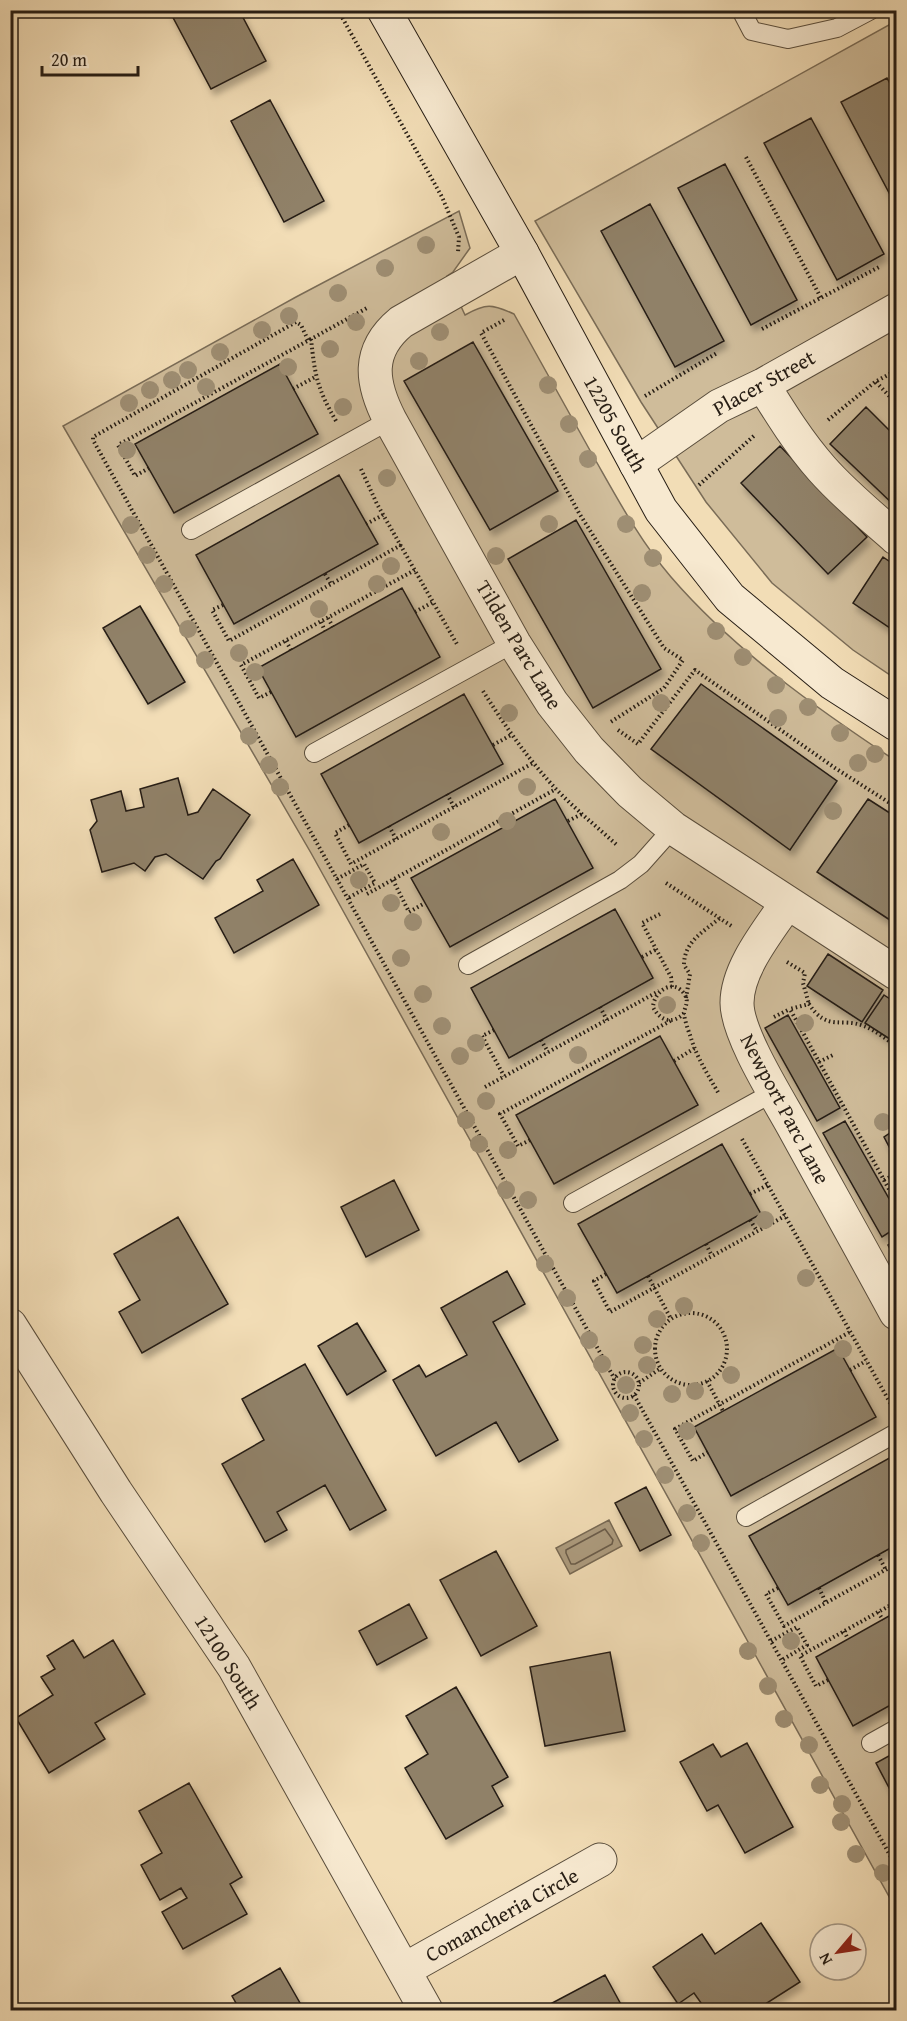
<svg xmlns="http://www.w3.org/2000/svg" width="907" height="2021" font-family="'Gentium Book Plus',serif">
  <defs>
    <filter id="shadow"><feDropShadow dx="3.5" dy="6" stdDeviation="3" flood-color="#0004"/></filter>
  </defs>
  <rect width="100%" height="100%" fill="#f2ddb6"/>
  <filter id="stains"><feTurbulence type="fractalNoise" baseFrequency=".00333" numOctaves="4"/><feColorMatrix values="0 0 0 0 .2 0 0 0 0 .09 0 0 0 0 .02 0 0 0 .5 -.17"/></filter>
  <radialGradient id="worn" r=".72"><stop offset=".6" stop-color="#630" stop-opacity="0"/><stop offset="1" stop-color="#630" stop-opacity=".3"/></radialGradient>
  <path fill="#cfbc9a" stroke="#7a6c57" stroke-width="1.5" d="M896,21V679L853,650L772,583L706,502L641,402L535,221Z
    M459,211L470,248L453,272L447,276L465,315C486,303 492,304 514,314C540,361 566,407 592,454C616,496 639,540 671,577C734,650 816,708 896,761V1909L311,853L63,426L296,297Z"/>
  <path fill="#ad9c7f" stroke="#776954" stroke-width="1.5" d="M609,1520L622,1546L570,1574L556,1548Z"/>
  <g fill="none" stroke-linecap="round" stroke-linejoin="round">
    <path stroke="#6a5c4a" stroke-width="1.5" d="M605,1529L613,1540L612,1544L575,1564H571L566,1553V1550Z"/>
  </g>
  <path fill="#908168" stroke="#261d14" stroke-width="1.5" filter="url(#shadow)" d="M169,10H239L266,61L211,89Z
    M887,78L896,95V206L841,102Z
    M270,100L324,201L284,222L231,121Z
    M811,118L884,254L837,280L764,143Z
    M725,164L797,300L751,325L678,188Z
    M650,204L724,341L675,367L601,231Z
    M473,342L558,491L490,530L404,381Z
    M280,364L318,434L174,513L135,444Z
    M866,407L896,437V507L830,444Z
    M780,446L867,537L828,574L741,483Z
    M339,475L378,544L234,624L196,555Z
    M576,520L661,669L593,708L508,559Z
    M883,557L896,566V632L853,603Z
    M402,588L440,657L296,737L258,668Z
    M140,606L185,682L148,704L103,628Z
    M701,684L837,781L790,850L651,749Z
    M464,694L503,764L359,843L321,774Z
    M178,778L188,815L198,812L213,789L250,815L220,859L216,861L203,879L166,854L155,857L145,871L134,863L102,872L90,830L97,821L91,800L121,791L126,811L144,807L140,789Z
    M555,799L593,868L450,947L411,878Z
    M868,799L896,817V924L817,872Z
    M293,859L319,905L234,953L215,918L263,891L257,880Z
    M615,909L653,978L509,1058L471,988Z
    M828,954L883,990L862,1022L807,986Z
    M884,995L896,1003V1043L865,1023Z
    M788,1015L840,1108L817,1121L765,1028Z
    M660,1036L698,1105L554,1184L516,1115Z
    M845,1121L896,1211V1228L882,1237L823,1133Z
    M896,1129V1160L884,1137Z
    M722,1144L761,1214L617,1293L578,1224Z
    M394,1180L419,1230L366,1257L341,1207Z
    M178,1217L228,1304L142,1353L119,1312L140,1300L114,1254Z
    M896,1240V1261L888,1245Z
    M507,1271L525,1304L493,1322L558,1440L519,1462L496,1422L436,1456L393,1380L419,1365L426,1377L467,1355L441,1308Z
    M357,1323L386,1371L347,1395L318,1346Z
    M838,1348L876,1417L731,1496L694,1427Z
    M305,1364L386,1510L350,1530L325,1485L277,1512L287,1530L265,1542L222,1464L264,1440L242,1399Z
    M893,1456L896,1462V1545L788,1605L749,1536Z
    M646,1487L671,1535L640,1551L615,1503Z
    M496,1551L537,1626L481,1656L440,1580Z
    M409,1604L427,1638L377,1665L359,1631Z
    M896,1612V1702L853,1726L816,1657Z
    M73,1640L84,1658L113,1640L145,1694L95,1723L105,1739L49,1773L16,1718L53,1695L41,1677L55,1669L47,1656Z
    M610,1652L625,1731L545,1746L530,1667Z
    M456,1687L508,1777L492,1786L503,1806L446,1839L405,1768L428,1754L406,1716Z
    M747,1743L793,1827L745,1853L718,1805L707,1811L680,1762L713,1744L721,1757Z
    M896,1752V1801L876,1763Z
    M189,1783L242,1877L230,1884L247,1914L183,1949L162,1912L187,1898L181,1888L160,1900L141,1865L162,1853L139,1811Z
    M761,1923L800,1982L756,2010H706L694,1993L678,2004L653,1967L702,1934L715,1954Z
    M280,1968L304,2010H240L232,1996Z
    M605,1975L624,2010H539Z"/>
  <g fill="none" stroke-linecap="round" stroke-linejoin="round">
    <defs>
      <path id="lane" d="M741,10L752,31L788,39L837,28L871,10
        M191,530L390,420
        M314,753L514,643
        M468,965L620,880L641,864L673,828
        M573,1203L774,1092
        M746,1517L896,1433
        M871,1743L896,1729"/>
      <path id="street" d="M522,253L401,322C366,351 371,383 390,420L514,643L552,703L589,750L630,792L673,828L896,973
        M763,385C781,414 799,443 822,469C844,494 871,516 896,538
        M636,464L719,406L763,385L896,310
        M787,903C769,930 737,968 737,1003C737,1034 777,1097 793,1126C827,1188 862,1250 896,1313
        M10,1325L116,1492L234,1667L426,2010
        M404,1970L600,1860"/>
      <path id="secondary" d="M384,10L522,253L661,510L730,598L832,683L896,724"/>
    </defs>
    <use href="#lane" stroke="#594d3c" stroke-width="20"/>
    <use href="#street" stroke="#594d3c" stroke-width="35"/>
    <use href="#secondary" stroke="#261d14" stroke-width="35"/>
    <path stroke="#261d14" stroke-width="4" stroke-dasharray="1.5 3" stroke-linecap="butt" d="M338,10L442,197L459,237L458,252
      M746,157L821,298
      M504,320L481,333L579,513L664,648L683,660L664,688L609,723
      M762,329L881,266
      M308,340L301,325L296,322L93,437V440L613,1376L616,1378
      M876,382L896,403
      M293,389L315,377
      M645,396L717,353
      M828,420L875,382L895,371
      M336,421C317,388 315,376 311,339L367,308
      M149,468L135,476L118,445L311,339
      M361,469L377,504L458,646
      M699,485L756,434
      M366,524L383,515
      M325,574L331,584
      M223,605L212,610L229,641L401,545
      M415,612L433,602
      M328,618L333,627
      M321,622L325,631
      M286,641L291,650
      M483,691C505,726 528,759 556,789C575,809 597,827 618,846
      M271,692L259,698L241,665L415,570
      M618,730L638,744L695,670L835,768L896,807
      M493,745L511,735
      M447,794L454,807
      M568,821L582,814
      M349,825L335,833L351,864L533,763
      M389,826L396,839
      M337,879L364,864L375,883L348,898
      M393,880L409,912L425,903
      M666,883L733,927
      M367,894L556,789
      M660,914L642,923L671,977L672,987
      M642,957L657,949
      M787,962L805,973L803,983L809,1004
      M686,998L690,974L684,965C684,942 703,932 720,918
      M600,1007L607,1020
      M684,1013C673,1025 660,1021 653,1007C654,991 674,977 685,995C689,1002 685,1006 684,1013C684,1018 688,1030 690,1035C696,1056 708,1075 719,1094
      M774,1017L790,1009
      M494,1030L482,1036L504,1076
      M541,1040L548,1052
      M896,1046C886,1039 875,1030 864,1026C841,1017 827,1032 809,1004L790,1009L896,1202
      M674,1061L695,1048
      M819,1062L833,1055
      M485,1087L659,991
      M742,1139L893,1408
      M530,1140L518,1146L500,1114L672,1020
      M884,1180L896,1174
      M750,1194L768,1185
      M750,1220L757,1231
      M706,1244L712,1256
      M606,1274L594,1281L610,1312L785,1216
      M648,1276L671,1319
      M655 1349a36 36 0 1 1 72 0a36 36 0 1 1-72 0Z
      M850,1370L866,1361
      M613 1385a13 13 0 1 1 26 0a13 13 0 1 1-26 0Z
      M707,1381L723,1411
      M639,1383L661,1368
      M634,1395L896,1866
      M708,1452L693,1461L675,1429L850,1332
      M878,1555L886,1570
      M778,1588L766,1594L784,1626L896,1564
      M819,1588L826,1603
      M889,1606L894,1614
      M878,1612L883,1620
      M844,1631L848,1639
      M771,1641L797,1627L807,1645L782,1660
      M828,1680L816,1686L800,1656L896,1602
      M896,1819L892,1821L896,1829"/>
    <use href="#lane" stroke="#f7e9d0" stroke-width="18"/>
    <use href="#street" stroke="#f7e9d0" stroke-width="33"/>
    <use href="#secondary" stroke="#f7e9d0" stroke-width="33"/>
  </g>
  <g fill="#9e8e73">
    <circle cx="426" cy="245" r="9"/>
    <circle cx="385" cy="268" r="9"/>
    <circle cx="338" cy="293" r="9"/>
    <circle cx="289" cy="316" r="9"/>
    <circle cx="356" cy="322" r="9"/>
    <circle cx="262" cy="330" r="9"/>
    <circle cx="440" cy="332" r="9"/>
    <circle cx="330" cy="349" r="9"/>
    <circle cx="220" cy="352" r="9"/>
    <circle cx="419" cy="361" r="9"/>
    <circle cx="288" cy="367" r="9"/>
    <circle cx="188" cy="370" r="9"/>
    <circle cx="172" cy="380" r="9"/>
    <circle cx="548" cy="385" r="9"/>
    <circle cx="206" cy="387" r="9"/>
    <circle cx="150" cy="390" r="9"/>
    <circle cx="129" cy="403" r="9"/>
    <circle cx="343" cy="407" r="9"/>
    <circle cx="569" cy="424" r="9"/>
    <circle cx="127" cy="450" r="9"/>
    <circle cx="588" cy="459" r="9"/>
    <circle cx="387" cy="478" r="9"/>
    <circle cx="549" cy="524" r="9"/>
    <circle cx="626" cy="524" r="9"/>
    <circle cx="131" cy="525" r="9"/>
    <circle cx="147" cy="555" r="9"/>
    <circle cx="496" cy="556" r="9"/>
    <circle cx="653" cy="558" r="9"/>
    <circle cx="391" cy="566" r="9"/>
    <circle cx="164" cy="584" r="9"/>
    <circle cx="377" cy="584" r="9"/>
    <circle cx="642" cy="593" r="9"/>
    <circle cx="319" cy="609" r="9"/>
    <circle cx="188" cy="629" r="9"/>
    <circle cx="716" cy="631" r="9"/>
    <circle cx="239" cy="653" r="9"/>
    <circle cx="743" cy="657" r="9"/>
    <circle cx="205" cy="660" r="9"/>
    <circle cx="255" cy="672" r="9"/>
    <circle cx="776" cy="685" r="9"/>
    <circle cx="661" cy="703" r="9"/>
    <circle cx="808" cy="707" r="9"/>
    <circle cx="509" cy="713" r="9"/>
    <circle cx="778" cy="718" r="9"/>
    <circle cx="840" cy="733" r="9"/>
    <circle cx="249" cy="736" r="9"/>
    <circle cx="875" cy="754" r="9"/>
    <circle cx="858" cy="763" r="9"/>
    <circle cx="269" cy="765" r="9"/>
    <circle cx="280" cy="787" r="9"/>
    <circle cx="527" cy="787" r="9"/>
    <circle cx="833" cy="811" r="9"/>
    <circle cx="507" cy="821" r="9"/>
    <circle cx="441" cy="832" r="9"/>
    <circle cx="359" cy="880" r="9"/>
    <circle cx="391" cy="903" r="9"/>
    <circle cx="413" cy="922" r="9"/>
    <circle cx="401" cy="958" r="9"/>
    <circle cx="423" cy="994" r="9"/>
    <circle cx="667" cy="1005" r="9"/>
    <circle cx="805" cy="1023" r="9"/>
    <circle cx="442" cy="1026" r="9"/>
    <circle cx="476" cy="1043" r="9"/>
    <circle cx="578" cy="1055" r="9"/>
    <circle cx="460" cy="1056" r="9"/>
    <circle cx="486" cy="1101" r="9"/>
    <circle cx="466" cy="1120" r="9"/>
    <circle cx="883" cy="1122" r="9"/>
    <circle cx="479" cy="1144" r="9"/>
    <circle cx="508" cy="1150" r="9"/>
    <circle cx="506" cy="1190" r="9"/>
    <circle cx="528" cy="1200" r="9"/>
    <circle cx="765" cy="1220" r="9"/>
    <circle cx="545" cy="1264" r="9"/>
    <circle cx="806" cy="1278" r="9"/>
    <circle cx="567" cy="1298" r="9"/>
    <circle cx="684" cy="1306" r="9"/>
    <circle cx="657" cy="1319" r="9"/>
    <circle cx="589" cy="1340" r="9"/>
    <circle cx="643" cy="1345" r="9"/>
    <circle cx="843" cy="1349" r="9"/>
    <circle cx="602" cy="1364" r="9"/>
    <circle cx="647" cy="1365" r="9"/>
    <circle cx="731" cy="1375" r="9"/>
    <circle cx="626" cy="1385" r="9"/>
    <circle cx="695" cy="1391" r="9"/>
    <circle cx="672" cy="1394" r="9"/>
    <circle cx="630" cy="1413" r="9"/>
    <circle cx="687" cy="1431" r="9"/>
    <circle cx="644" cy="1439" r="9"/>
    <circle cx="665" cy="1475" r="9"/>
    <circle cx="687" cy="1513" r="9"/>
    <circle cx="701" cy="1543" r="9"/>
    <circle cx="791" cy="1641" r="9"/>
    <circle cx="748" cy="1651" r="9"/>
    <circle cx="768" cy="1686" r="9"/>
    <circle cx="784" cy="1719" r="9"/>
    <circle cx="809" cy="1745" r="9"/>
    <circle cx="820" cy="1785" r="9"/>
    <circle cx="842" cy="1804" r="9"/>
    <circle cx="841" cy="1822" r="9"/>
    <circle cx="856" cy="1854" r="9"/>
    <circle cx="883" cy="1873" r="9"/>
  </g>
  <g text-anchor="middle" stroke-width="4.5" stroke-linejoin="round" paint-order="stroke">
    <g font-size="21" fill="#261d14" stroke="#f7e9d0">
      <text transform="translate(764 383) rotate(-29)" y="7">Placer Street</text>
      <text transform="translate(615 424) rotate(61)" y="7">12205 South</text>
      <text transform="translate(519 645) rotate(59)" y="7">Tilden Parc Lane</text>
      <text transform="translate(785 1109) rotate(62)" y="7">Newport Parc Lane</text>
      <text transform="translate(228 1662) rotate(58)" y="7">12100 South</text>
      <text transform="translate(502 1915) rotate(-29)" y="7">Comancheria Circle</text>
    </g>
  </g>
  <rect width="907" height="2021" fill="none" stroke="#f2ddb6" stroke-width="36"/>
  <rect x="12" y="12" width="883" height="1997" fill="none" stroke="#261d14" stroke-width="3"/>
  <rect x="18" y="18" width="871" height="1985" fill="none" stroke="#261d14" stroke-width="1.5"/>
  <g transform="translate(838 1952) rotate(241)"><circle r="28" fill="#f7e9d0" stroke="#a39785" stroke-width="1.5"/>
  <path d="M0-4.5L10 22L0 15L-10 22Z" fill="#8f2418"/>
  <text y="-9" font-size="16" font-weight="bold" text-anchor="middle" fill="#261d14">N</text>
  </g>
  <path d="M42 66v9h96v-9" fill="none" stroke="#261d14" stroke-width="3"/>
  <text x="51" y="66" font-size="18" fill="#261d14" stroke="#f7e9d0" stroke-width="4.5" paint-order="stroke">20 m</text>
  <rect width="100%" height="100%" filter="url(#stains)"/>
  <rect width="100%" height="100%" fill="url(#worn)"/>
</svg>
